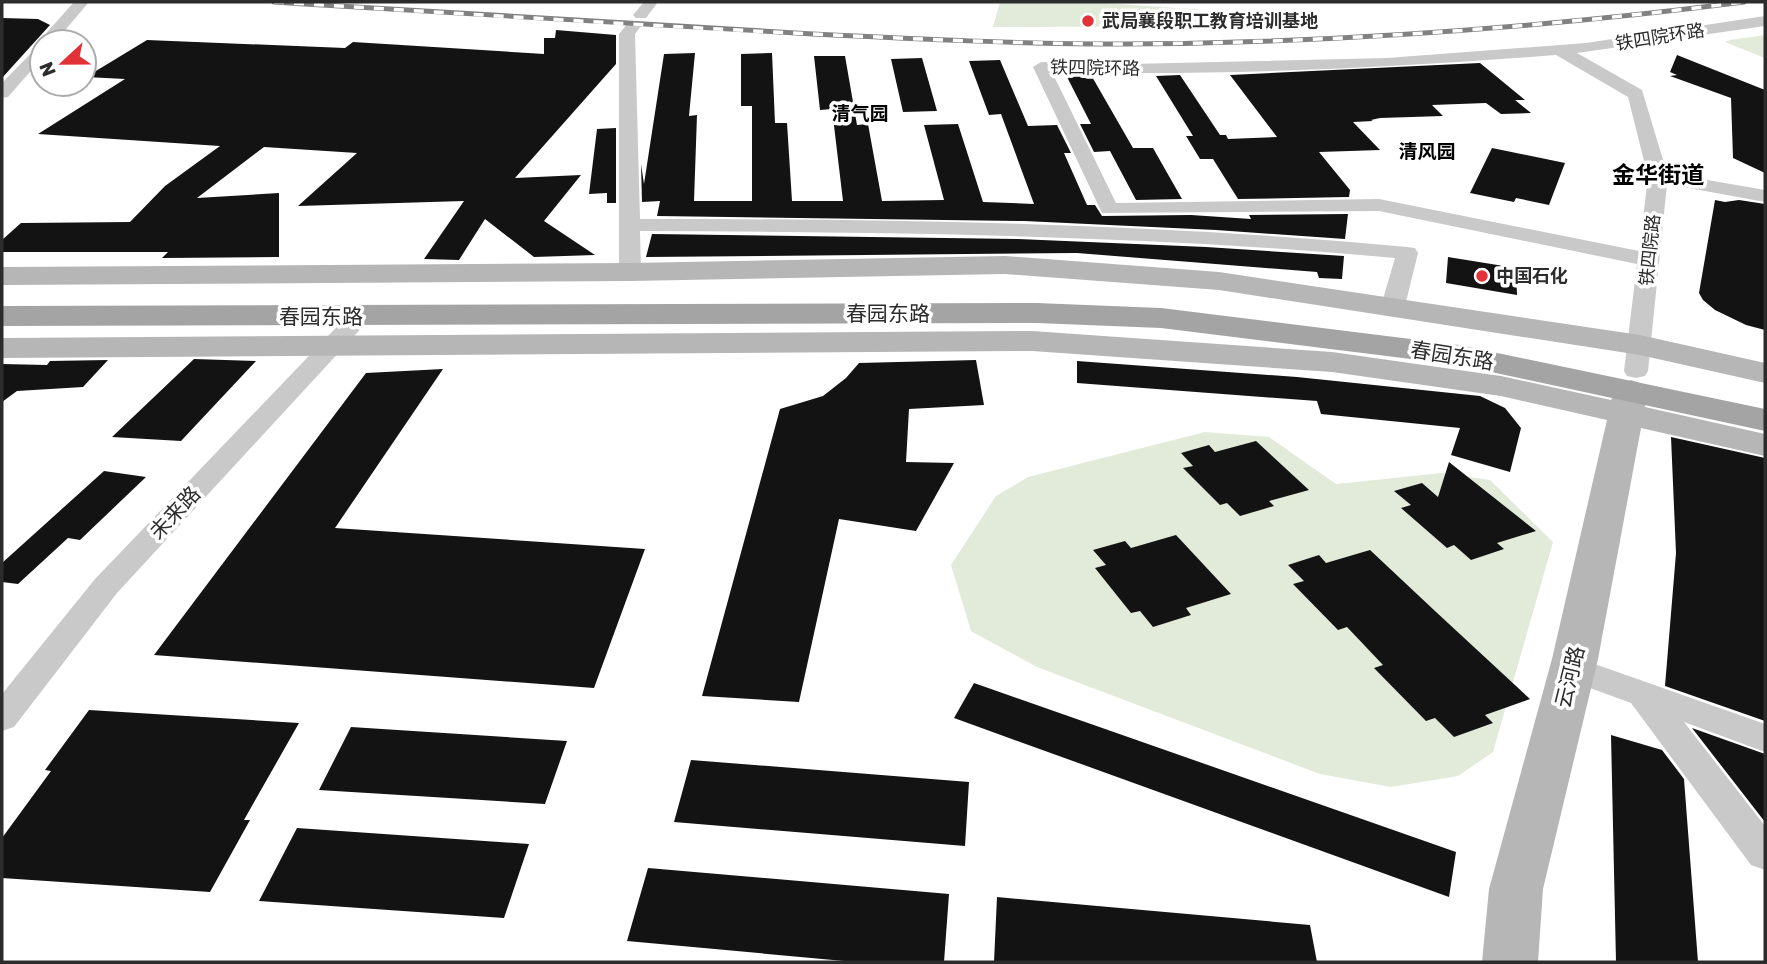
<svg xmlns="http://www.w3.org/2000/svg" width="1767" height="964" font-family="Rubik,'Noto Sans SC',sans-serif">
  <rect width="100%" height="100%" fill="#fff"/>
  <path fill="#e2eada" d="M1000,2H1090L1248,13L1243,26L993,27Z
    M1765,35V58L1725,42L1730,40Z
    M1205,432L1269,437L1336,484L1442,473L1490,480L1553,542L1493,752L1458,776L1391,787L1320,774L1037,667L971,631L951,565L996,496L1028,477Z"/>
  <path fill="#131313" d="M2,18L38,19L50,25L2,78Z
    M556,30L616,35V64L515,178L581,175L544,221L595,255L534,257L485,219L459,260L424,259L464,201L298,206L357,153L264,147L197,198L279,193V257L162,258L168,252H2V240L21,223L130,222L165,186L220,146L38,134L125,79L86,77L147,40L345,48L353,42L544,54V38H555Z
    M695,53L689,116L697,115L694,201H752V106H741V54L772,53L775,123H787L792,201H843L832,109L820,110L814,56H845L857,125L868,124L882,201L944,200L924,125L958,124L983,202L1034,204L1001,114L989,115L969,61L1000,60L1028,126L1057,125L1071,153H1064L1087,205H1095L1102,216L1191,215L1251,219L1249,215L1348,214L1345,239L1216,230L1024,221L657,216L660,201L642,202L641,164L644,184L664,54Z
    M1677,55L1765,90V173L1733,158L1731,98L1670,76L1677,75L1670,72Z
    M922,58L937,111L903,112L891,59Z
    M1480,63L1525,100H1515L1531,113L1501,114L1486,103L1432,105L1443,116L1380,118L1371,120L1373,121L1353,122L1380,150L1319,152L1350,190L1349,197L1238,199L1213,159H1200L1186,136H1193L1156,76L1180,75L1220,135H1226L1228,139L1277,137L1230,75Z
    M1066,75H1091L1133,148H1153L1182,199L1136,200L1110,151L1094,152L1080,124H1091Z
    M616,128V203H607V193L589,194L597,129Z
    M1492,148L1565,163L1549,205L1516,198L1514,202L1470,193Z
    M1715,200L1725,202L1739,200L1765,204V330L1746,325L1715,310L1703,300L1699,293Z
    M652,234L1018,239L1206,247L1344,256L1342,279L1319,278L1317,272L1077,253L646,257Z
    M1448,257L1516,268L1517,295L1446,283Z
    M194,359L256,361L181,441L112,437Z
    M108,360L83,387L17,391L2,402V364L47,365L50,361Z
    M976,360L984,405L909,409L906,462L954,463L916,531L839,519L799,702L702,696L780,409L823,396L846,378L859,363Z
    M1077,361L1297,377L1480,396L1505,408L1521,428L1510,472L1451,455L1460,428L1321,414L1317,401L1077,383Z
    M443,369L335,528L645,549L594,688L154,655L366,373Z
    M1671,437L1765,458V721L1665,686L1676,553Z
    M1256,441L1309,490L1269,501L1274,506L1240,516L1227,503L1220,505L1183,468L1193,466L1181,453L1209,445L1215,452Z
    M1449,462L1536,531L1497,543L1504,549L1471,560L1454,545L1447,548L1401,508L1411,505L1394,491L1422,483L1438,497Z
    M104,471L146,477L80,540L68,538L18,584L2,582V563Z
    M1176,535L1231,594L1186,608L1191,615L1153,627L1140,611L1131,613L1095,568L1106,565L1093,550L1125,541L1131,548Z
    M1370,550L1435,611L1530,699L1485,715L1493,723L1454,737L1435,718L1426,721L1374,668L1383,665L1347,627L1338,630L1293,584L1304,581L1288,565L1319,555L1326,563Z
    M974,683L1456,852L1449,897L954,718Z
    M89,710L299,723L244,820H250L210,892L2,878V838L51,771L45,770Z
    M351,727L567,741L545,804L319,790Z
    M1692,728L1765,754V822Z
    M1611,735L1662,750L1684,779L1698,962H1616Z
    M691,760L969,782L965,846L674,822Z
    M297,828L529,844L504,918L259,901Z
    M648,868L949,894L944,962H855L627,941Z
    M997,897L1310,925L1317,962H994Z"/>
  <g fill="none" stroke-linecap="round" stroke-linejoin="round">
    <path fill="#c9c9c9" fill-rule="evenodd" d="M74,2H89L55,42H42V58L8,97L2,98V83L40,44L41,39Z
      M644,2H658L646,18H636L633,15Z
      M1765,16V26L1577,53L1642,90L1667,173L1765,190V202L1667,184L1648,371L1645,376L1636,378L1627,376L1624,371L1637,264L1379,211L1102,213L1033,67L1041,62L1130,64L1387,58L1586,43ZM1556,55L1628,97L1648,177L1639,251L1379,199L1116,203L1052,72C1220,76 1388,68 1556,55Z
      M633,21L641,26L635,34L640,219C896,219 1152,223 1407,247L1415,248L1418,253L1405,306L1401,311H1385L1381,306L1395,258C1144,235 892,232 640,231L641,272L638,277H622L619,272V34L628,23Z
      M359,310L367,312L371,317L367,322L117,593L14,727L2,731V694L95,579L351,312Z
      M1572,656L1765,724V752L1684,722L1765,826V870L1751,865L1631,703L1560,677L1555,668L1560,659Z"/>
    <path fill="#b6b6b6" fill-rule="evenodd" d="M1005,256L1219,272L1640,335L1765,363V383L1640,355L1219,290L1005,274L630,281L2,285V267L630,263Z
      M1032,331L1332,352L1501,376L1611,400L1619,384L1631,380L1643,384L1649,391L1645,407L1765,434V456L1641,428L1598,659L1543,889L1538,962H1482L1489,889L1552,659L1607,420L1501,396L1332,372L1032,351L2,358V338Z"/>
    <path fill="#a4a4a4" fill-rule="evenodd" d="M1037,303L1161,308L1459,345L1765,409V431L1459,365L1161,328L1037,323L2,326V306Z"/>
    <defs>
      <path id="rail" d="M274,2C454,13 634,25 813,34C917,39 1021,44 1124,44C1332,43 1538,28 1744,2"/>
    </defs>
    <use href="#rail" stroke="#818181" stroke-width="5"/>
    <use href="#rail" stroke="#fff" stroke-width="3.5" stroke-dasharray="10" stroke-linecap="butt"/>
  </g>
  <g fill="#e03237" stroke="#fff" stroke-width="2.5">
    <circle cx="1088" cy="21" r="7"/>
    <circle cx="1482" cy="276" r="7"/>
  </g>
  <g text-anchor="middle" stroke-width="7" stroke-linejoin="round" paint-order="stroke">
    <g font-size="18" font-weight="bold" fill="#2c2c2c" stroke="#fff" text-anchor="start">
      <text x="1102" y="27">武局襄段职工教育培训基地</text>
      <text x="1496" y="282">中国石化</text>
    </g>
    <g font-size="18" fill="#2c2c2c" stroke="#fff">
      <text transform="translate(1660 37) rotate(-9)" y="6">铁四院环路</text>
      <text transform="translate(1095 68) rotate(1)" y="6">铁四院环路</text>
      <text transform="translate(1650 250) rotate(-84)" y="6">铁四院路</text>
    </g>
    <g font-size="19" font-weight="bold" fill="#000" stroke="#fff">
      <text x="860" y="120">清气园</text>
      <text x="1427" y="158">清风园</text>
    </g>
    <g font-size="21" fill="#2c2c2c" stroke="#fff">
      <text x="888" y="321">春园东路</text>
      <text x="321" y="324">春园东路</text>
      <text transform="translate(1452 356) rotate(9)" y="7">春园东路</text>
      <text transform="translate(175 513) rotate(-47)" y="7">未来路</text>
      <text transform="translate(1570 677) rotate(-76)" y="7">云河路</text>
    </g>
    <g font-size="23" font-weight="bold" fill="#000" stroke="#fff">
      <text x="1658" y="183">金华街道</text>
    </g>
  </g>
  <rect width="1767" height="964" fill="none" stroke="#2c2c2c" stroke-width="7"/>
  <g transform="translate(63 63) rotate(248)"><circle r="33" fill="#ffffff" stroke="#ababab" stroke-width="2"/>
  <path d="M0-5L12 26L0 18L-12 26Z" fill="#e03237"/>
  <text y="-10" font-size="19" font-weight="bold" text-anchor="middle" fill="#2c2c2c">N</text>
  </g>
</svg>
